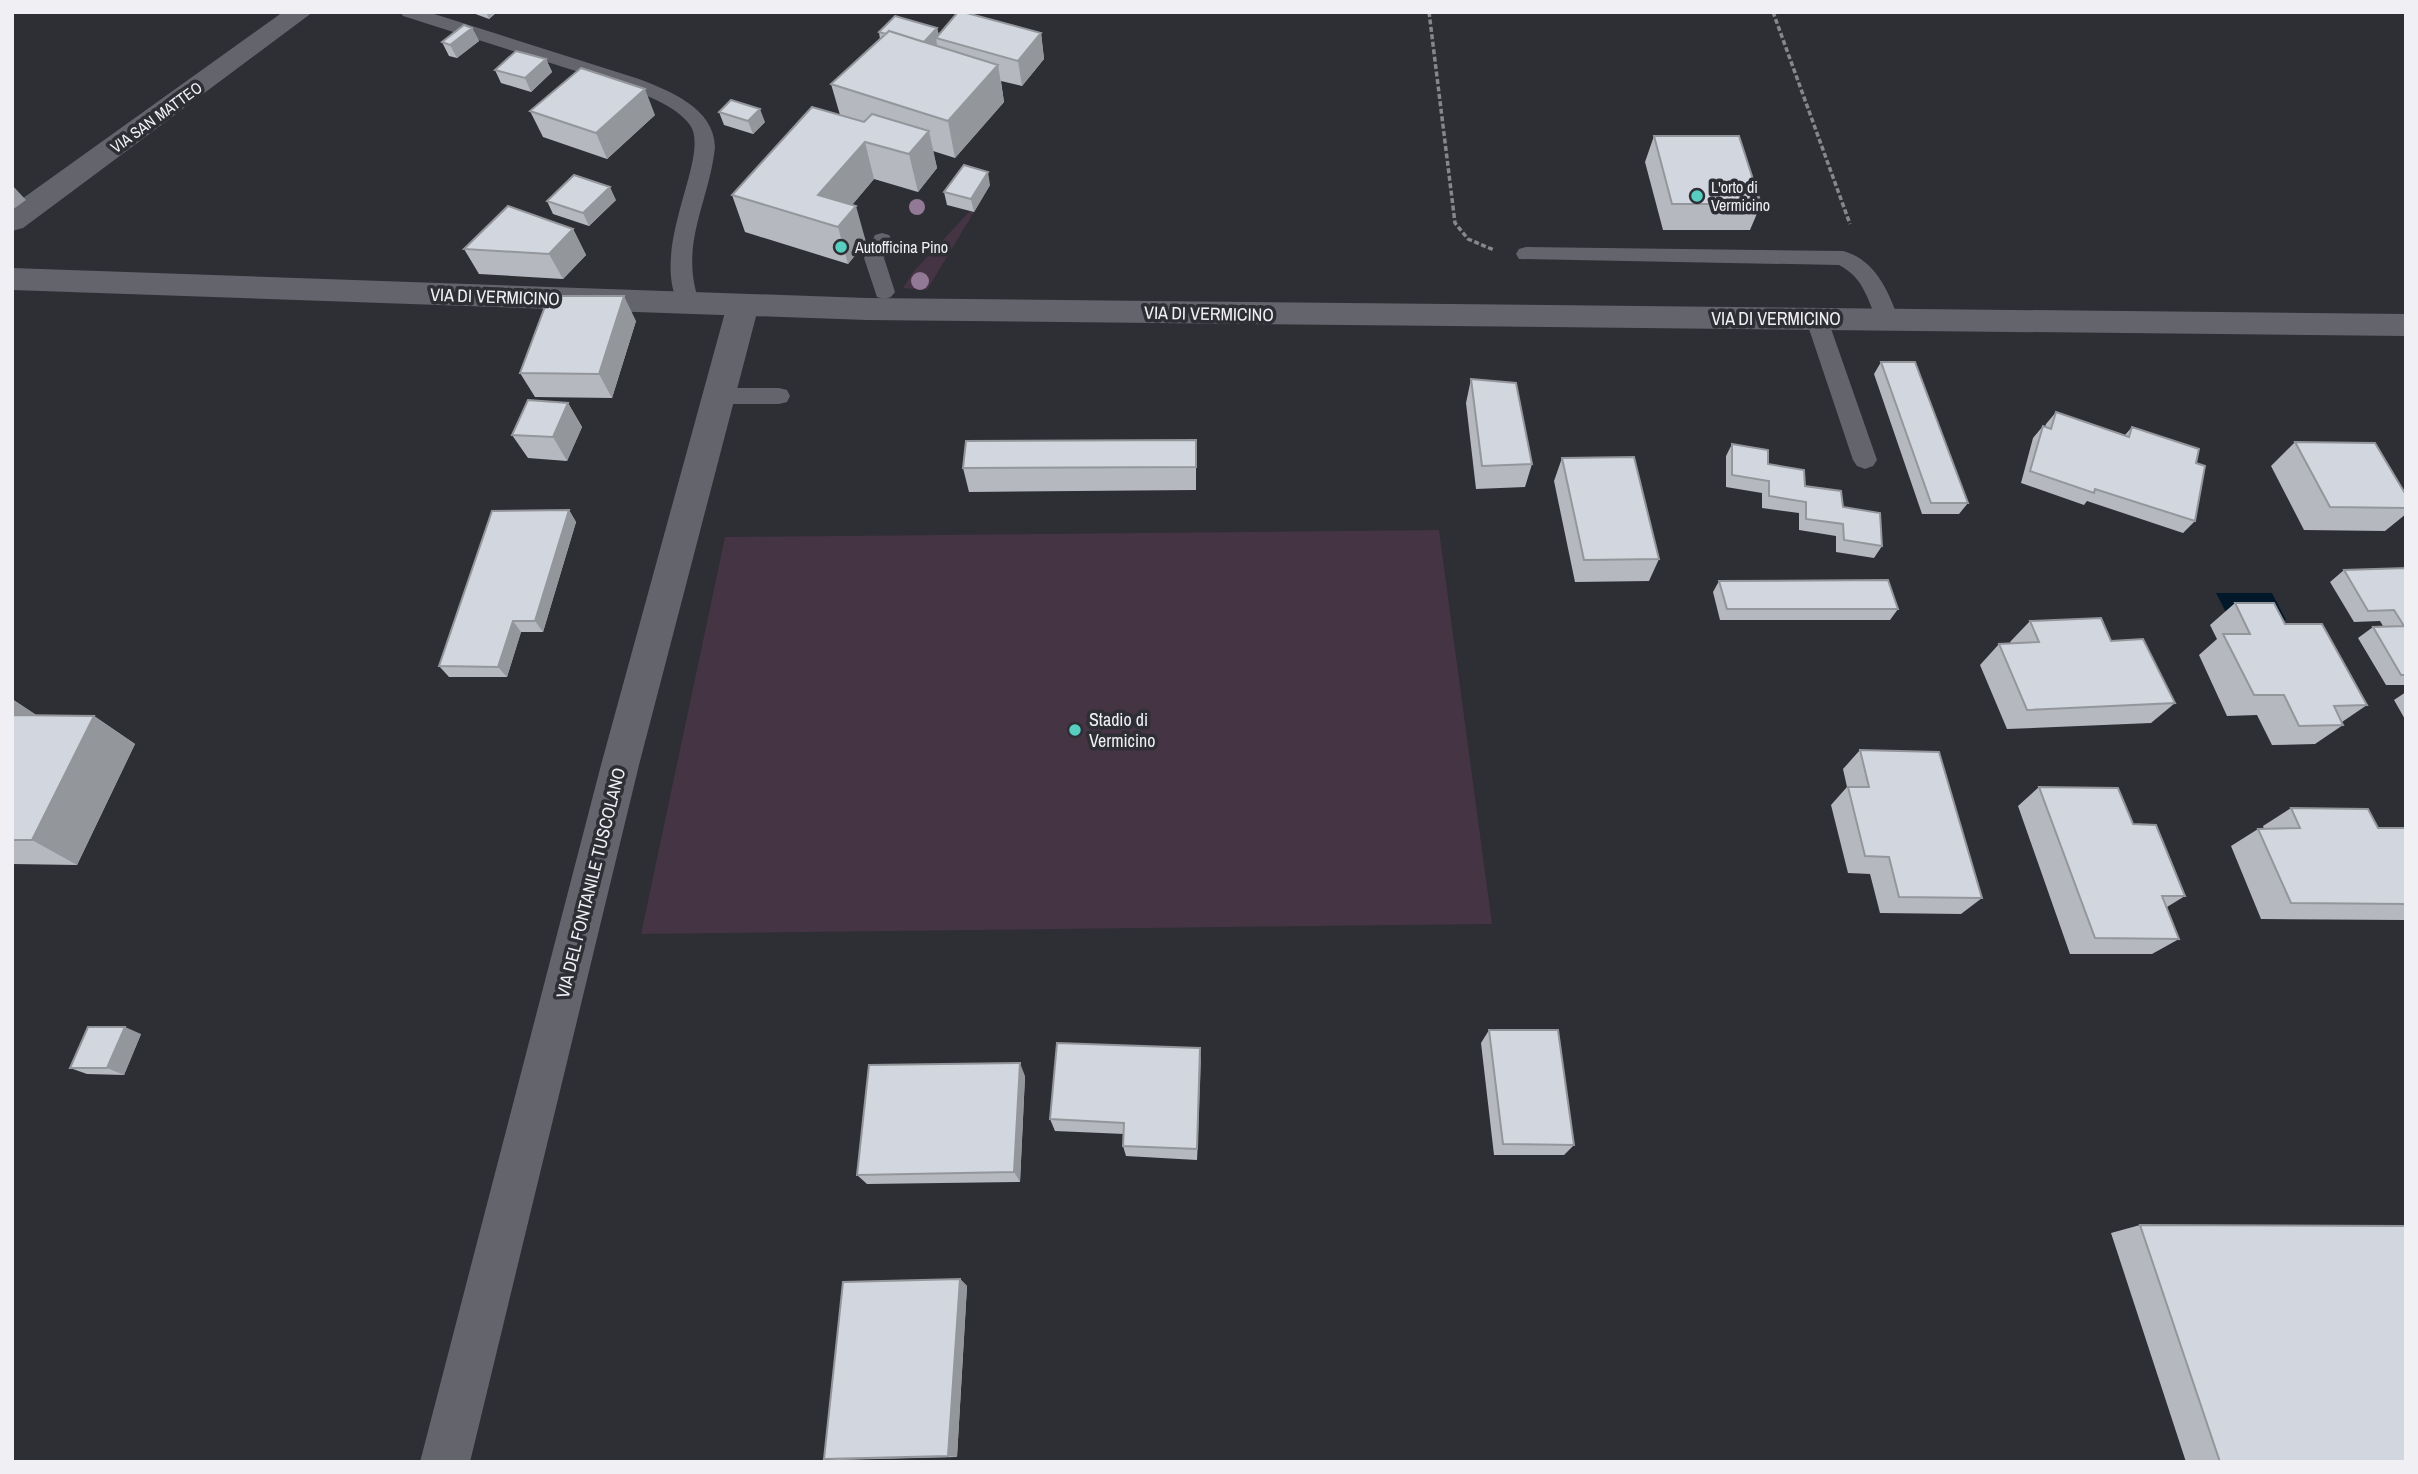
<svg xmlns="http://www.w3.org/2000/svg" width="2418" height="1474" font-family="'Archivo Narrow',sans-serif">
  <rect width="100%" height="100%" fill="#2e2e35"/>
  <path fill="#443444" d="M970,211L974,212L927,290L903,288L913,272Z
    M1439,530L1492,924L641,934L725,537Z"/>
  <path fill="#01182b" d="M2216,593H2272L2286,620L2229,618Z"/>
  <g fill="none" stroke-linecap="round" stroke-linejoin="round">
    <path stroke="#86868c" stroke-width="3.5" stroke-dasharray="5 2.5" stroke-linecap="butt" d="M1429,12L1455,223L1468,239L1494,250
      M1773,12L1850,224"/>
    <path fill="#64646c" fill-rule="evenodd" d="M400,12H428L639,79C670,91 714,108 715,147C709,204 678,245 700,304L697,309L689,311L681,309C646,250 712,157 690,125C676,106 647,96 626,87L403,16Z
      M882,233L889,235L892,240L884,258L895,292L891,297L884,299L877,297L864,258L875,235Z
      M1526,247L1843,251C1876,260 1888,291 1899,320L1896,325L1888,328L1880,325C1867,302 1866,279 1839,265L1519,259L1516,254L1519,249Z
      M1817,312L1825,315L1828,320L1877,460L1873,466L1865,469L1857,466L1853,460L1806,320L1809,315Z
      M718,388H779L787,390L790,396L787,402L779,404H718L710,402L707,396L710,390Z"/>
    <path fill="#64646c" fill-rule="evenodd" d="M283,12H313L23,228L12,231V206Z
      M743,294L754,297L759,305L639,765L470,1462H420L601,765L727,305L732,297Z"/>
    <path fill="#64646c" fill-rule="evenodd" d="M12,268L867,298L2406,314V336L867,320L12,290Z"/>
  </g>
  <g fill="#927995">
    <circle cx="917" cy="207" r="8"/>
    <circle cx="920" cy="281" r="9"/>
  </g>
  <path fill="#b5b8bf" d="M470,12H497L489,19Z
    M472,28L479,41L457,58L449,56L442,42Z
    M937,28L939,35L1041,33L1044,59L1022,86L1001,81L1004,102L955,158L933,151L937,168L918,192L874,179L852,205L866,242L848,264L745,232L732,195L840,115L831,84L880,39L879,32Z
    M546,59L552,72L531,92L501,83L495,70Z
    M530,111L655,115L607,159L543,137Z
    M719,112L765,122L753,134L724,125Z
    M1654,136L1761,204L1750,230H1663L1645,162Z
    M990,185L974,212L947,205L944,192Z
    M616,200L589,226L553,214L547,201Z
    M573,229L586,255L563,279L479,274L464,249Z
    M636,321L612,398L535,397L520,373Z
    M1881,362L1968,503L1959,514H1922L1874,374Z
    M1471,379L1532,464L1525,487L1476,489L1466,403Z
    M568,403L582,427L567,461L528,458L512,435Z
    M2056,412L2125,435L2132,427L2196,463L2195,521L2183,533L2087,501L2084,505L2021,483L2033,438L2043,426L2045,427L2046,424Z
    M1196,440V490L969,492L963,468Z
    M2295,442L2406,495V514L2385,531L2304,530L2271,466Z
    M1732,444L1843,507L1882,546L1874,558L1836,552V536L1799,530V513L1762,508V493L1726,487V456Z
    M1562,458L1659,559L1649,581L1575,582L1554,481Z
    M569,510L576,522L543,632H521L507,677H449L439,666Z
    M2406,568V685H2386L2358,638L2373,627L2383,626L2380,621L2354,622L2330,582L2344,570Z
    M1719,581L1898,609L1890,620H1720L1713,592Z
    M2235,603L2367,705L2342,722L2343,725L2315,744L2272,745L2257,715L2227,716L2199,655L2217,639L2210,625Z
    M2030,621L2111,641L2175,703L2151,723L2007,729L1980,665L1999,644L2011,643L2010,642Z
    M2406,692V721L2394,700Z
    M12,699L36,715L94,716L135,744L77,865L12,864Z
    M1860,750L1982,898L1961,914L1880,913L1870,874L1848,873L1831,805L1847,787L1843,769Z
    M2039,787L2133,824L2185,896L2167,907L2179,939L2152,954H2070L2018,806Z
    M2291,808L2378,828H2406V920L2261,919L2231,846L2258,829H2264L2263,826Z
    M1489,1030L1574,1145L1564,1155H1494L1481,1043Z
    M141,1034L124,1075L87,1074L70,1068Z
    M1200,1048L1197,1160L1126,1156L1123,1146L1124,1134L1055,1131L1050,1119Z
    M1025,1076L1020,1182L867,1184L857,1175Z
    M2140,1225L2406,1462H2186L2111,1233Z
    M960,1279L967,1286L957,1457L837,1460L824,1459Z"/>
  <path fill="#93969b" d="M486,12H497L489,19Z
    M472,28L479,41L457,58L450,45Z
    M937,28L939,39L936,38L937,45L924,58L922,44Z
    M1041,33L1044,59L1022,86L1018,61Z
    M546,59L552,72L531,92L525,78Z
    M998,65L1004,102L955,158L948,121Z
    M645,89L655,115L607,159L596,133Z
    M760,109L765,122L753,134L748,121Z
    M929,131L937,168L918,192L909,154Z
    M865,142L874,179L834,226L818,195Z
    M988,172L990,185L974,212L971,199Z
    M12,185L26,200L12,210Z
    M610,187L616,200L589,226L583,213Z
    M856,206L866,242L848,264L838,227Z
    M573,229L586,255L563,279L549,254Z
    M624,296L636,321L612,398L599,374Z
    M568,403L582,427L567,461L553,437Z
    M569,510L576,522L543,632L535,621Z
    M513,621L521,632L507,677L498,667Z
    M12,699L41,718L12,734Z
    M94,716L135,744L77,865L32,840Z
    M125,1027L141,1034L124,1075L107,1068Z
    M1200,1048L1201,1061L1197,1160V1149Z
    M1020,1063L1025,1076L1020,1182L1014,1172Z
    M960,1279L967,1286L957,1457L948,1456Z"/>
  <path fill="#d2d6de" stroke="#93969b" stroke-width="2" d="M958,12H963L1041,33L1018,61L936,38Z
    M895,16L937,28L924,42L889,31L886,34L879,32Z
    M464,25L472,28L450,45L442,42Z
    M889,31L998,65L948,121L831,84Z
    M516,51L546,59L525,78L495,70Z
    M581,68L645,89L596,133L530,111Z
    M731,100L760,109L748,121L719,112Z
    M812,107L864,122L872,114L929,131L909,154L865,142L818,195L856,206L838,227L732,195Z
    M1654,136H1739L1761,204H1672Z
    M964,165L988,172L971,199L944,192Z
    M574,175L610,187L583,213L547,201Z
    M508,206L573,229L549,254L464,249Z
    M549,296H624L599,374L520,373Z
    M1881,362H1915L1968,503H1931Z
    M1471,379L1516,383L1532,464L1482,466Z
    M528,400L568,403L553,437L512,435Z
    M2056,412L2129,437L2132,427L2199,449L2196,463L2205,466L2195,521L2095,489L2094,493L2030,471L2043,426L2051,429Z
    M1196,440V467L963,468L966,441Z
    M2295,442L2375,443L2406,495V508L2330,507Z
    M1732,444L1768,450V464L1804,470L1805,486L1841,491L1843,507L1880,513L1882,546L1844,540L1843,524L1806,519V502L1769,496V481L1732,475Z
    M1634,457L1659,559L1584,560L1562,458Z
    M569,510L535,621H513L498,667L439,666L492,511Z
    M2406,568V675H2401L2373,627L2404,626L2394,610L2368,611L2344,570Z
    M1888,580L1898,609H1727L1719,581Z
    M2235,603H2274L2285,624H2322L2367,705L2334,706L2343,725L2299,726L2284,695H2254L2223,634H2250Z
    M2101,618L2111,641L2143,639L2175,703L2027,710L1999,644L2039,642L2030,621Z
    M12,715L94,716L32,840H12Z
    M1860,750L1939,752L1982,898L1899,897L1889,857L1865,856L1848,787H1869Z
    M2039,787L2118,788L2133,824L2156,825L2185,896H2162L2179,939L2095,938Z
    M2291,808L2368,809L2378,828H2406V904L2291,903L2258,829L2300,828Z
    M88,1027H125L107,1068H70Z
    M1489,1030H1558L1574,1145L1503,1144Z
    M1057,1043L1200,1048L1197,1149L1123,1146L1124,1123L1050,1119Z
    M1020,1063L1014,1172L857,1175L869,1065Z
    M2140,1225L2406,1226V1462H2220Z
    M960,1279L948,1456L824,1459L843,1282Z"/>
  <g fill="#58cec0" stroke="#2e2e35" stroke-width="2.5">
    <circle cx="1697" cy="196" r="7"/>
    <circle cx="841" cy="247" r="7"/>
    <circle cx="1075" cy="730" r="7"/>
  </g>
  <g text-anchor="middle" stroke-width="7" stroke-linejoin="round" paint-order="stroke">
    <g font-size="16" fill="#efeff4" stroke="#2e2e35">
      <text transform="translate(156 117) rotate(-36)" y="6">VIA SAN MATTEO</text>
    </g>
    <g font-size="16" fill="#efeff4" stroke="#2e2e35" text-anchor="start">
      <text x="1711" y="193">L'orto di<tspan x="1711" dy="18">Vermicino</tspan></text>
      <text x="855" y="253">Autofficina Pino</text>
    </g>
    <g font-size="18" fill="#efeff4" stroke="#2e2e35">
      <text transform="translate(495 297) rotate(2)" y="6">VIA DI VERMICINO</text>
      <text transform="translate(1209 314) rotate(1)" y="6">VIA DI VERMICINO</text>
      <text x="1776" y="325">VIA DI VERMICINO</text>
      <text transform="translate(591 883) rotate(-76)" y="6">VIA DEL FONTANILE TUSCOLANO</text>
    </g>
    <g font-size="18" fill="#efeff4" stroke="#2e2e35" text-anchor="start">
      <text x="1089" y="726">Stadio di<tspan x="1089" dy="21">Vermicino</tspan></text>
    </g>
  </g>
  <rect width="2418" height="1474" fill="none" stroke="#efeff4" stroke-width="28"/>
</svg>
